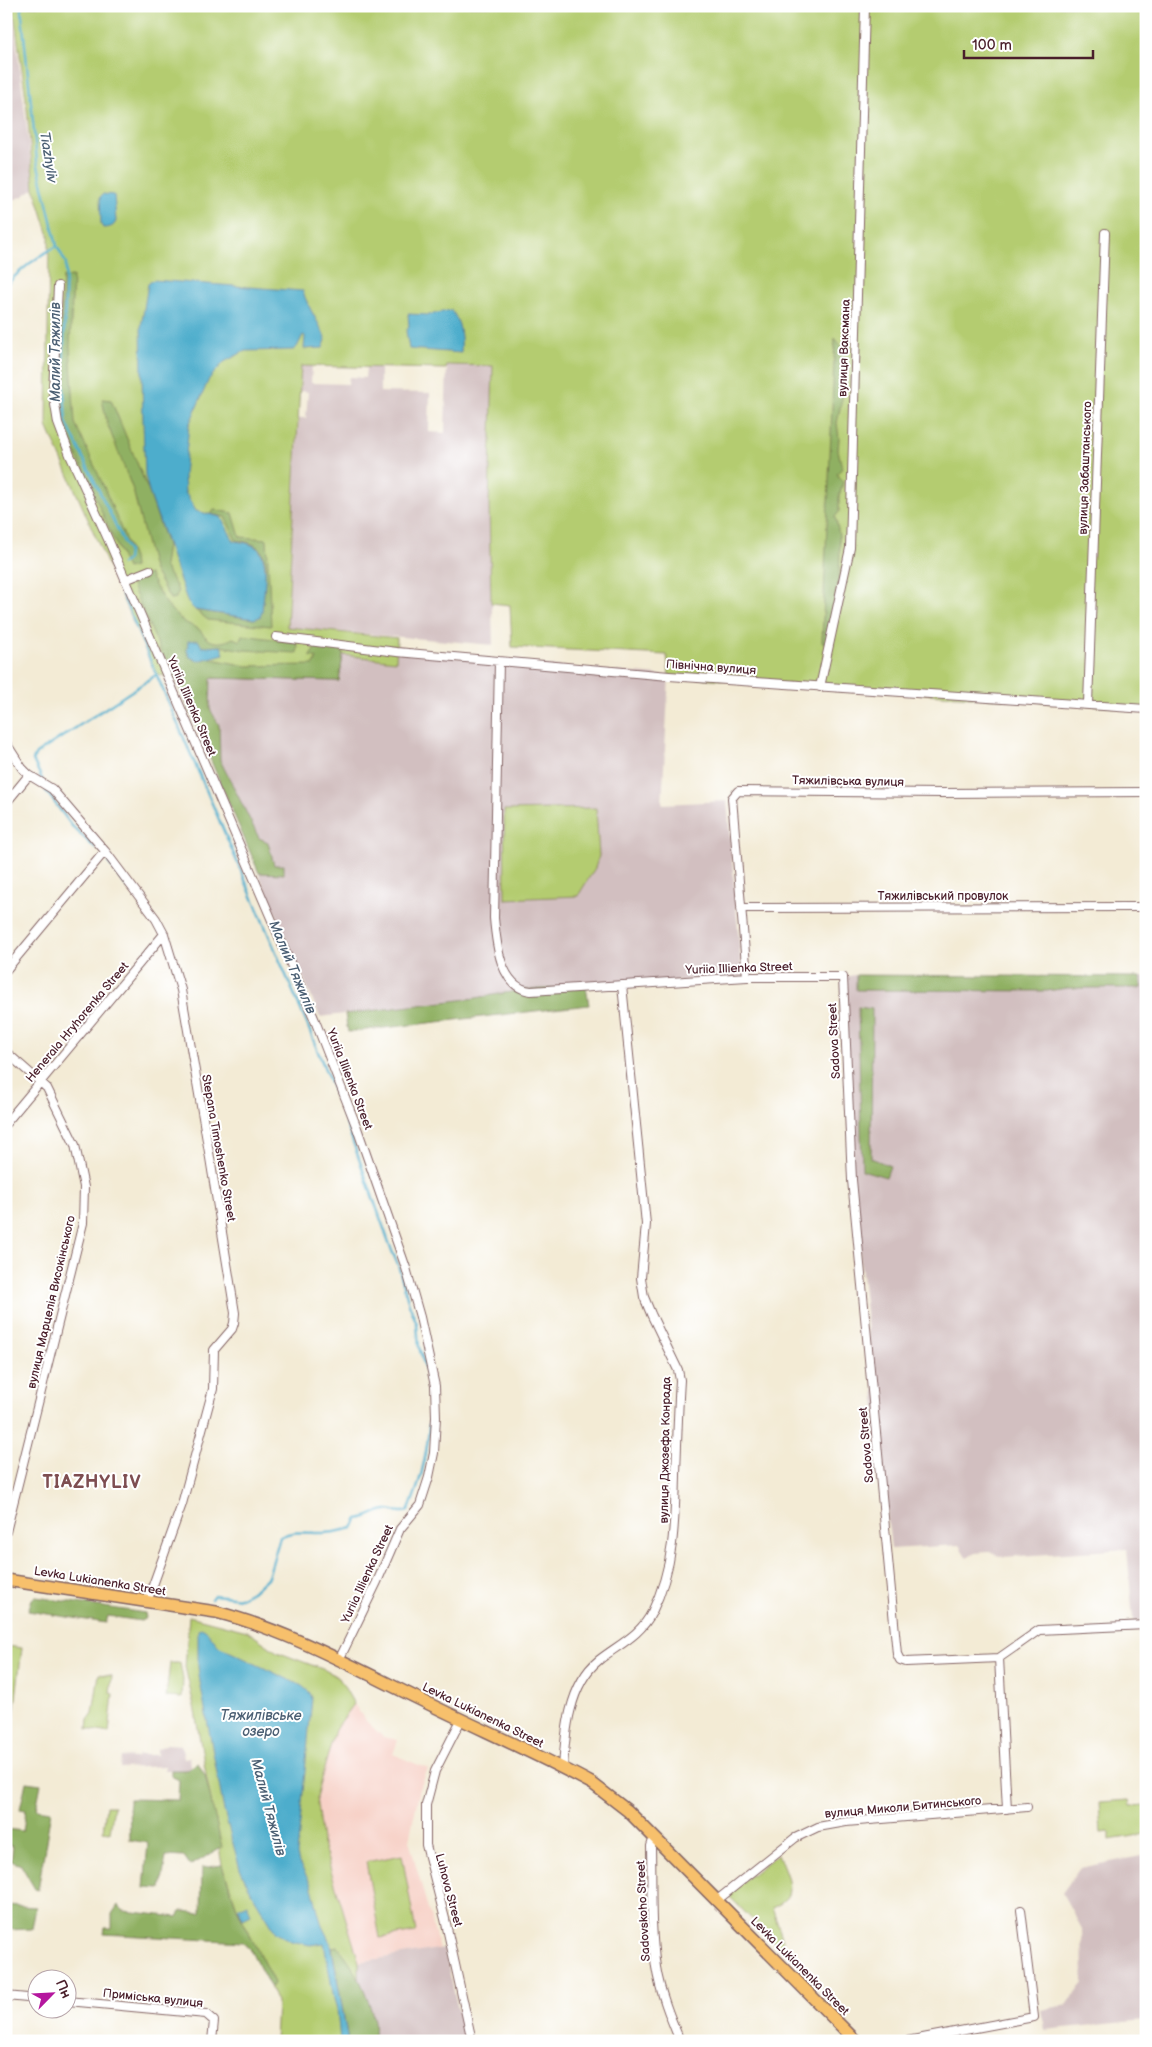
<svg xmlns="http://www.w3.org/2000/svg" width="1152" height="2047" font-family="'Balsamiq Sans',sans-serif">
  <rect width="100%" height="100%" fill="#fff"/>
  <filter id="ink" filterUnits="userSpaceOnUse"><feTurbulence type="fractalNoise" baseFrequency=".02" numOctaves="2"/><feDisplacementMap in="SourceGraphic" scale="10" xChannelSelector="R" yChannelSelector="G"/><feConvolveMatrix kernelMatrix="1 2 1 2 8 2 1 2 1" color-interpolation-filters="sRGB"/></filter>
  <filter id="wash" filterUnits="userSpaceOnUse"><feTurbulence type="fractalNoise" baseFrequency=".0096" numOctaves="4" result="noise"/><feDisplacementMap in="SourceGraphic" scale="20" xChannelSelector="R" yChannelSelector="G"/><feGaussianBlur stdDeviation="1.12" result="paint"/><feColorMatrix in="noise" values="0 0 0 0 0 0 0 0 0 0 0 0 0 0 0 0 0 1.4 0 .05"/><feComposite in="paint" operator="in"/></filter>
  <g filter="url(#wash)">
    <rect width="100%" height="100%" fill="#f3ebd5"/>
    <path fill="#f7d1c7" d="M354,1704L365,1720L383,1737L398,1740L393,1754L428,1769L420,1788L409,1840L439,1949L359,1962L322,1841L318,1819L316,1797L335,1729Z"/>
    <path fill="#d2bfc0" d="M6,6H12L34,188L23,196L6,203Z
      M447,365L493,366L489,504L493,645L287,627L299,418H306L308,392L300,391L301,366H312L311,383L348,384L349,377L365,378L366,368H380V392L430,393L429,432L445,433Z
      M397,652L669,676L662,804L727,801L741,965L747,977L522,990L476,998L320,1017L175,677L339,681L343,655L395,661Z
      M856,975L1146,977V1620L1133,1621L1127,1549L1003,1557L989,1552L975,1553L967,1558L959,1545L891,1549L852,1180L843,977Z
      M167,1744L181,1745L184,1758L190,1757L191,1767L186,1770H165V1766L120,1768L121,1757L136,1758L139,1755H157V1749Z
      M1146,1855V2020L1044,2030L1041,2010L1066,2005L1083,1983L1082,1929L1062,1893L1080,1868Z
      M444,1948L464,2036L444,2041H360L359,1962Z"/>
    <path fill="#b4cc70" stroke="#7f764e" d="M13,6H1146V709L669,676L667,655L512,647L510,605L491,603L489,504L493,366L447,365L446,369L301,366L287,627L397,638L396,661L343,655L339,681L175,677L156,675L47,426L49,236L34,188L26,99Z
      M596,808L599,856L595,868L578,896L505,899L504,810Z
      M189,1616L247,1631L277,1652L325,1670L339,1678L354,1704L335,1730L316,1797L322,1841L359,1962L360,2041H275L277,2003L238,1911L222,1865L194,1706L185,1667Z
      M7,1646L22,1648L11,1739L6,1738Z
      M170,1663H180L183,1679L182,1698L166,1697Z
      M99,1674L112,1676L110,1693L113,1694L109,1733L87,1729L88,1720L93,1713Z
      M1129,1800L1130,1806L1146,1805V1834L1109,1840V1832L1101,1833L1099,1802Z
      M106,1806H114L110,1832L103,1831Z
      M778,1854C783,1866 795,1889 785,1900C782,1903 776,1906 772,1908L783,1940L780,1948L727,1894Z
      M402,1855L416,1932L380,1938L366,1862Z"/>
    <path fill="#8fb062" stroke="#6c6846" d="M73,276L70,346L75,423L104,487L133,558L134,567L127,569L64,427L59,400L63,277Z
      M835,338L843,348L846,379L837,423L839,438L838,450L842,468L837,474L843,482L839,497V512L835,517C847,554 834,605 827,643L822,642Z
      M102,399L111,400L149,492L167,545L164,566L176,586L178,592L176,598L170,599L153,569L133,490L107,423Z
      M214,510L233,513L240,537L267,539L271,626L208,620L195,610L254,619L262,612L266,566C265,548 253,542 236,540L225,517L210,514Z
      M149,574C158,591 167,609 183,621C188,625 195,626 200,630C200,630 204,636 205,636C212,645 224,643 233,638L240,641L242,635L296,642L298,646L297,653L244,650L221,646L202,647L198,661L207,658L247,666L314,665L317,658L310,656L316,647L341,649L343,655L339,681L211,678L210,709L219,725L220,760L259,838L268,842L274,865H284V874L259,873L175,677L172,662L164,659L132,586L135,579Z
      M856,975L1141,977V988H1067L1047,991L856,990Z
      M586,987L589,1005L348,1032L345,1014L476,998L522,990Z
      M858,1007L872,1009L871,1158L890,1166L886,1177L862,1170Z
      M36,1597L145,1613L146,1618L141,1621L108,1616L106,1623L28,1611L32,1599Z
      M198,1763L205,1775L222,1847L190,1866L184,1857L166,1856L161,1889L144,1888L148,1843L130,1840L129,1799L178,1800L179,1780L171,1776V1770H186Z
      M26,1782L41,1784L36,1809L51,1811L38,1890L35,1889L21,1865L11,1861L13,1846L6,1845V1829L23,1831L26,1810L20,1809Z
      M222,1865L238,1911L274,1983L272,1987L269,1985L251,1951L243,1942L104,1934L105,1928H112V1914L118,1905L124,1911L178,1917L181,1911L201,1913L202,1868Z
      M6,1905L36,1907L32,1929L6,1930Z
      M338,1947C355,1965 369,1997 374,2021C375,2027 374,2034 374,2041H348L332,1948Z"/>
    <path fill="#4dadcc" stroke="#4c667c" d="M103,194L114,195L116,221C114,227 109,228 103,228L101,225L100,197Z
      M153,280L303,291C308,309 320,323 326,340L323,348L304,349L305,336L303,335L297,347L293,350L245,351L224,362L209,379L189,425L184,475L185,492L196,511L221,517L234,541C241,542 251,543 257,548C271,559 263,596 262,612L260,617L254,619L195,610L188,603L149,492L145,475L143,422L141,327L148,284Z
      M451,310C461,321 462,338 461,353L409,349L406,331L409,327L408,314L429,315Z
      M198,640L202,647L221,646L224,654L198,661L190,657L187,651L188,641Z
      M201,1628C210,1631 213,1641 220,1647L302,1686L310,1693L312,1698L297,1855L299,1863L311,1884L322,1926L331,1944L348,2041H340L337,2009L334,1999L324,1943L310,1945L291,1941L276,1933L251,1892L240,1869L224,1811L200,1682L198,1667V1630Z
      M247,1904L251,1915L243,1919L238,1908Z"/>
    <g fill="none" stroke-linecap="round" stroke-linejoin="round">
      <path stroke="#4dadcc" stroke-width="2.5" d="M21,6L37,161L57,246L66,263L63,378L66,422L128,551L127,560L122,564
        M6,285C21,269 38,256 57,246
        M111,569L307,1024L344,1117L392,1251L398,1265L409,1304L417,1324L419,1347L429,1382
        M42,779L33,760L36,754L156,675
        M46,791L72,826L95,848
        M109,863L128,888
        M211,1599L214,1595L241,1598L252,1592L268,1577L280,1537C296,1529 308,1534 324,1533C334,1533 343,1530 353,1528L358,1519C369,1518 378,1510 387,1510C395,1510 400,1514 408,1511C426,1473 431,1432 430,1390"/>
    </g>
  </g>
  <g filter="url(#ink)">
    <g fill="none" stroke-linecap="round" stroke-linejoin="round">
      <defs>
        <path id="street" d="M58,286L53,392L58,423L70,455L108,539L314,1018L357,1128L406,1268L420,1317L435,1386L436,1417L434,1453L429,1477L420,1505L400,1529L377,1582L339,1660
          M125,580L150,570
          M276,637L397,652L669,676L1146,709
          M499,661L494,918C496,942 500,988 531,991L747,977H843L852,1180L897,1654L900,1660L906,1662L999,1658L1007,1809
          M820,687L850,548L865,6
          M1088,704L1105,233
          M6,743L22,768L29,775L52,789L105,851L156,919L164,934L181,990L210,1158L235,1313L234,1323L232,1329L214,1350L213,1389L182,1504L147,1602
          M6,803L29,775
          M741,908L1146,907
          M6,970L105,851
          M747,977L732,798L738,791L942,793L1146,792
          M6,1052L47,1088L75,1145L84,1187L83,1223L6,1532
          M6,1123L164,934
          M999,1658L1039,1630L1146,1625
          M461,1720L435,1771L426,1805V1845L445,1919L472,2041
          M563,1769C565,1733 569,1684 599,1660C618,1645 641,1635 652,1612C674,1568 675,1522 676,1475C677,1443 678,1411 680,1380L678,1370L651,1314L644,1297L641,1278L646,1224L622,985
          M654,1837L651,1846C652,1886 650,1927 656,1967C660,1992 670,2017 680,2041
          M716,1901L795,1838L818,1827L846,1822L1027,1807
          M6,1996L38,1999
          M68,2001L206,2014L214,2021L212,2041
          M907,2041L1034,2017L1021,1910"/>
        <path id="primary" d="M6,1580L216,1612C287,1630 353,1667 419,1699C477,1728 536,1753 593,1784L628,1811L856,2041"/>
      </defs>
      <use href="#street" stroke="#856666" stroke-width="10"/>
      <use href="#primary" stroke="#856666" stroke-width="14"/>
      <use href="#street" stroke="#fff" stroke-width="8"/>
      <use href="#primary" stroke="#f7c06c" stroke-width="11"/>
    </g>
  </g>
  <g text-anchor="middle" stroke-width="4" stroke-linejoin="round" paint-order="stroke">
    <g font-size="12" fill="#4a1f2b" stroke="#fff">
      <text transform="translate(844 348) rotate(-88)" y="4">вулиця Ваксмана</text>
      <text transform="translate(1085 468) rotate(-88)" y="4">вулиця Забаштанського</text>
      <text transform="translate(711 667) rotate(4)" y="4">Північна вулиця</text>
      <text transform="translate(192 706) rotate(67)" y="4">Yuriia Illienka Street</text>
      <text transform="translate(848 781) rotate(1)" y="4">Тяжилівська вулиця</text>
      <text x="943" y="900">Тяжилівський провулок</text>
      <text transform="translate(739 968) rotate(-2)" y="4">Yuriia Illienka Street</text>
      <text transform="translate(77 1022) rotate(-50)" y="4">Henerala Hryhorenka Street</text>
      <text transform="translate(834 1041) rotate(-93)" y="4">Sadova Street</text>
      <text transform="translate(350 1079) rotate(69)" y="4">Yuriia Illienka Street</text>
      <text transform="translate(219 1148) rotate(80)" y="4">Stepana Timoshenko Street</text>
      <text transform="translate(51 1302) rotate(-77)" y="4">вулиця Марцелія Високінського</text>
      <text transform="translate(866 1445) rotate(-95)" y="4">Sadova Street</text>
      <text transform="translate(665 1450) rotate(-89)" y="4">вулиця Джозефа Конрада</text>
      <text transform="translate(367 1574) rotate(-65)" y="4">Yuriia Illienka Street</text>
      <text transform="translate(100 1581) rotate(9)" y="4">Levka Lukianenka Street</text>
      <text transform="translate(483 1715) rotate(26)" y="4">Levka Lukianenka Street</text>
      <text transform="translate(903 1807) rotate(-5)" y="4">вулиця Миколи Битинського</text>
      <text transform="translate(449 1890) rotate(75)" y="4">Luhova Street</text>
      <text transform="translate(643 1911) rotate(-93)" y="4">Sadovskoho Street</text>
      <text transform="translate(800 1966) rotate(45)" y="4">Levka Lukianenka Street</text>
      <text transform="translate(153 1998) rotate(6)" y="4">Приміська вулиця</text>
    </g>
    <g font-size="14" font-style="italic" fill="#4b5f73" stroke="#fff">
      <text transform="translate(49 157) rotate(81)" y="5">Tiazhyliv</text>
      <text transform="translate(55 352) rotate(-90)" y="5">Малий Тяжилів</text>
      <text transform="translate(293 967) rotate(67)" y="5">Малий Тяжилів</text>
      <text x="261" y="1720">Тяжилівське<tspan x="261" dy="16">озеро</tspan></text>
      <text transform="translate(269 1807) rotate(75)" y="5">Малий Тяжилів</text>
    </g>
    <g font-size="18" font-weight="bold" letter-spacing="1" fill="#7e4e51" stroke="#fff">
      <text x="92" y="1488">TIAZHYLIV</text>
    </g>
  </g>
  <rect width="1152" height="2047" fill="none" stroke="#fff" stroke-width="25"/>
  <g transform="translate(52 1994) rotate(66)"><circle r="24" fill="#ffffff" stroke="#b7a5aa"/>
  <path d="M0-4L9 19L0 12L-9 19Z" fill="#b5179e"/>
  <text y="-8" font-size="14" font-weight="bold" text-anchor="middle" fill="#4a1f2b">Пн</text>
  </g>
  <path d="M964 50v8h129v-8" fill="none" stroke="#4a1f2b" stroke-width="2.5"/>
  <text x="972" y="50" font-size="15" fill="#4a1f2b" stroke="#ffffff" stroke-width="4" paint-order="stroke">100 m</text>
</svg>
